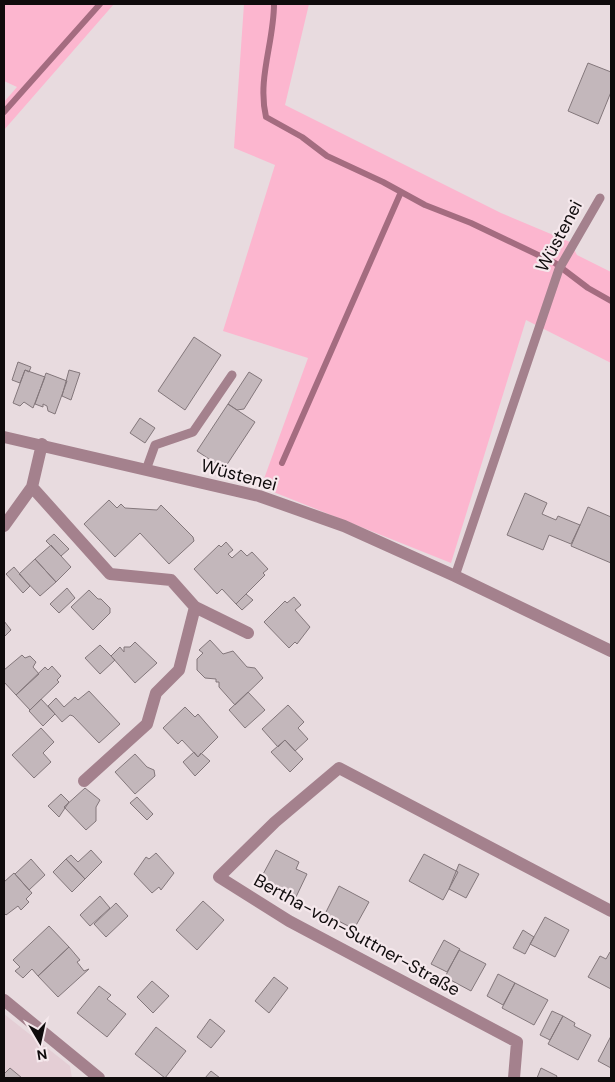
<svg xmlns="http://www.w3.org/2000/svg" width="615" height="1082" font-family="'DM Sans',sans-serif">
  <rect width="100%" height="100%" fill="#e8dbdf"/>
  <path fill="#e4ced5" d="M4,1014L70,1066L72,1078H4Z"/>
  <path fill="#fcb6cf" d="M4,4H114L4,130V102L17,87L4,81Z
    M244,4H309L285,105L501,213L570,242L577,255L611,272V363L526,320L451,563L261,487L308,358L223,331L275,165L234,148Z"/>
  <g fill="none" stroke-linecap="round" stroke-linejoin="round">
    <path stroke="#a46c80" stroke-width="6" d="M274,4C274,42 257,79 266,117L302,137L327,156L383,182L425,205L471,223L555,263L588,288L611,301
      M4,112L100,4
      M282,463L401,192"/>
  </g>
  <path fill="#c3b7bb" stroke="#83777b" d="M588,63L611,72V92L598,124L568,111Z
    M194,337L221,355L185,410L158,391Z
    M18,362L31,367L29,372L25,370L20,383L12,380Z
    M25,370L45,377L33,408L24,402L20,406L13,403Z
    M69,370L80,373L71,400L62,396Z
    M249,372L262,380L244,409L237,410L228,404Z
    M46,373L67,381L55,414L48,411L47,406L43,404V407L35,404Z
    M228,404L255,422L224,469L197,451Z
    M140,418L155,428L145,443L130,433Z
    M525,493L547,503L542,514L556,520L558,516L580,525L571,544L549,535L543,550L507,535Z
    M109,500L117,508L121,504L125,508L157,510L161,505L193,537L194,541L169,564L140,533L115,557L84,524Z
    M588,507L611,517V563L571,546Z
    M54,534L69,549L61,556L46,541Z
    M226,542L233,550L228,554L232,558L241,550L247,556L252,552L268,569L263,573L265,575L236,604L222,589L217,594L194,569L219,545L221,547Z
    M51,545L71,567L56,582L35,559Z
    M35,559L56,582L40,596L19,574Z
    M14,567L30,586L23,593L6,574Z
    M67,588L75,598L59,613L50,604Z
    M89,590L98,599H101L110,608V613L93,630L71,607Z
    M246,594L253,600L242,610L236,604Z
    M294,597L301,605L295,610L310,627L297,644L295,642L289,648L264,622L285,601L287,603Z
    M4,621L11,630L4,637Z
    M210,640L223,654L233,651L247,667L255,668L263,678L235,705L219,687V682H216V679L205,678L197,670V659L203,653L199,650Z
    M135,642L157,663L135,683L111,656L120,647L124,652V647H130Z
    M100,645L115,660L100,674L85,658Z
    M22,655L25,658L30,656L36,662L33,667L39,674L16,695L4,682V670Z
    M52,666L61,676L57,680L59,682L30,710L16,695L45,667L48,670Z
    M89,691L120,724L99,743L73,716L70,715L62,722L48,706L56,698L64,707L75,697L78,700Z
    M248,692L265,710L245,728L229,710Z
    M41,699L55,714L43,726L29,711Z
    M288,705L304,722L298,728L308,739L295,751L285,740L278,747L262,729Z
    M185,707L195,717L198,714L218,737L198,757L182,740L178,744L163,728Z
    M41,728L54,742L43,753L51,762L34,778L12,755Z
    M285,740L303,759L290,772L271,752Z
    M194,752L198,757L201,753L210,761L195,776L183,762Z
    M135,754L147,767L154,770L155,776L135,794L115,772Z
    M85,788L100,800L96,807V821L86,830L64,807Z
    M61,794L69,802L59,817L48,806Z
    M137,797L153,814L147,820L130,803Z
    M91,850L102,862L85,879L66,859L71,855L78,862Z
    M276,850L299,862L296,869L307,874L296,897L261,878Z
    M156,853L174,873L161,890L159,887L152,893L134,874L146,857L149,859Z
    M424,854L458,872L443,900L409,881Z
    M31,859L45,875L29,890L15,874Z
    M66,859L85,879L72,892L53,872Z
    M459,864L479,874L466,898L449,889Z
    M14,873L32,893L26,899L29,902L21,910L18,906L6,915L4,913V882Z
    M339,886L369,902L354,929L325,914Z
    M100,896L110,908L90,926L80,915Z
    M203,901L224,920L197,950L176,930Z
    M116,903L128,916L106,937L94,924Z
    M545,917L569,930L555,957L530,944Z
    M49,926L69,947L38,976L32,969L23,978L15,971L20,967L13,960Z
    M523,930L534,937L525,954L513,948Z
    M444,940L460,949L447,972L431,964Z
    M69,947L80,960L77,962L84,971L89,969L58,997L38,976Z
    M459,950L486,964L471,991L445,977Z
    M610,952L611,953V989L588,977L600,956L606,959Z
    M498,974L515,983L503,1005L487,996Z
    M274,977L288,988L269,1013L255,1001Z
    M152,981L169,996L153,1013L137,997Z
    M515,983L548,1000L534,1025L502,1008Z
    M99,986L111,995L107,999L126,1014L107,1037L77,1013Z
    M552,1011L563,1016L550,1040L540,1035Z
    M563,1016L575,1023L574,1026L591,1035L578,1060L548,1044Z
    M210,1019L225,1031L211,1048L197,1037Z
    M156,1027L186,1051L165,1078L135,1054Z
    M611,1036V1068L598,1061Z
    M10,1068L22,1078H4V1074Z
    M541,1068L557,1076L556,1078H537Z
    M211,1071L220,1078H205Z"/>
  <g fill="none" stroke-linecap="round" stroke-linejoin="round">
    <path stroke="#a4818d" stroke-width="9" d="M146,470L155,445L193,432L232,375
      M455,576L559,269L600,198"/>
    <path stroke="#a4818d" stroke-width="12" d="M4,437L259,496L344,526L455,576L611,651
      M32,487L110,574L171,580L195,607L179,670L156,693L147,724L84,781
      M4,526L32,487L42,444
      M195,607L248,633
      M4,1000L99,1078
      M514,1078L517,1042L289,921L219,877L275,822L339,768L611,911"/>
  </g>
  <g text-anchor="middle" stroke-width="4.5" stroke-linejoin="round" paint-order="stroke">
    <g font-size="18" fill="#0f0b0c" stroke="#f5e8ec">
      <text transform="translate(559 236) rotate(-62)" y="6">Wüstenei</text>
      <text transform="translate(239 475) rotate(15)" y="6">Wüstenei</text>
      <text transform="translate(357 935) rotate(29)" y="6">Bertha-von-Suttner-Straße</text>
    </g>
  </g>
  <rect width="615" height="1082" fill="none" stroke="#0f0b0c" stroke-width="10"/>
  <g transform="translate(40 1042) rotate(171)" stroke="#f5e8ec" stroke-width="4" paint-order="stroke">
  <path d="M0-4L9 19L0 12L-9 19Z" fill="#0f0b0c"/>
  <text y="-8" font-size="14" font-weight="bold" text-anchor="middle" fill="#0f0b0c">N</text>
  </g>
</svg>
